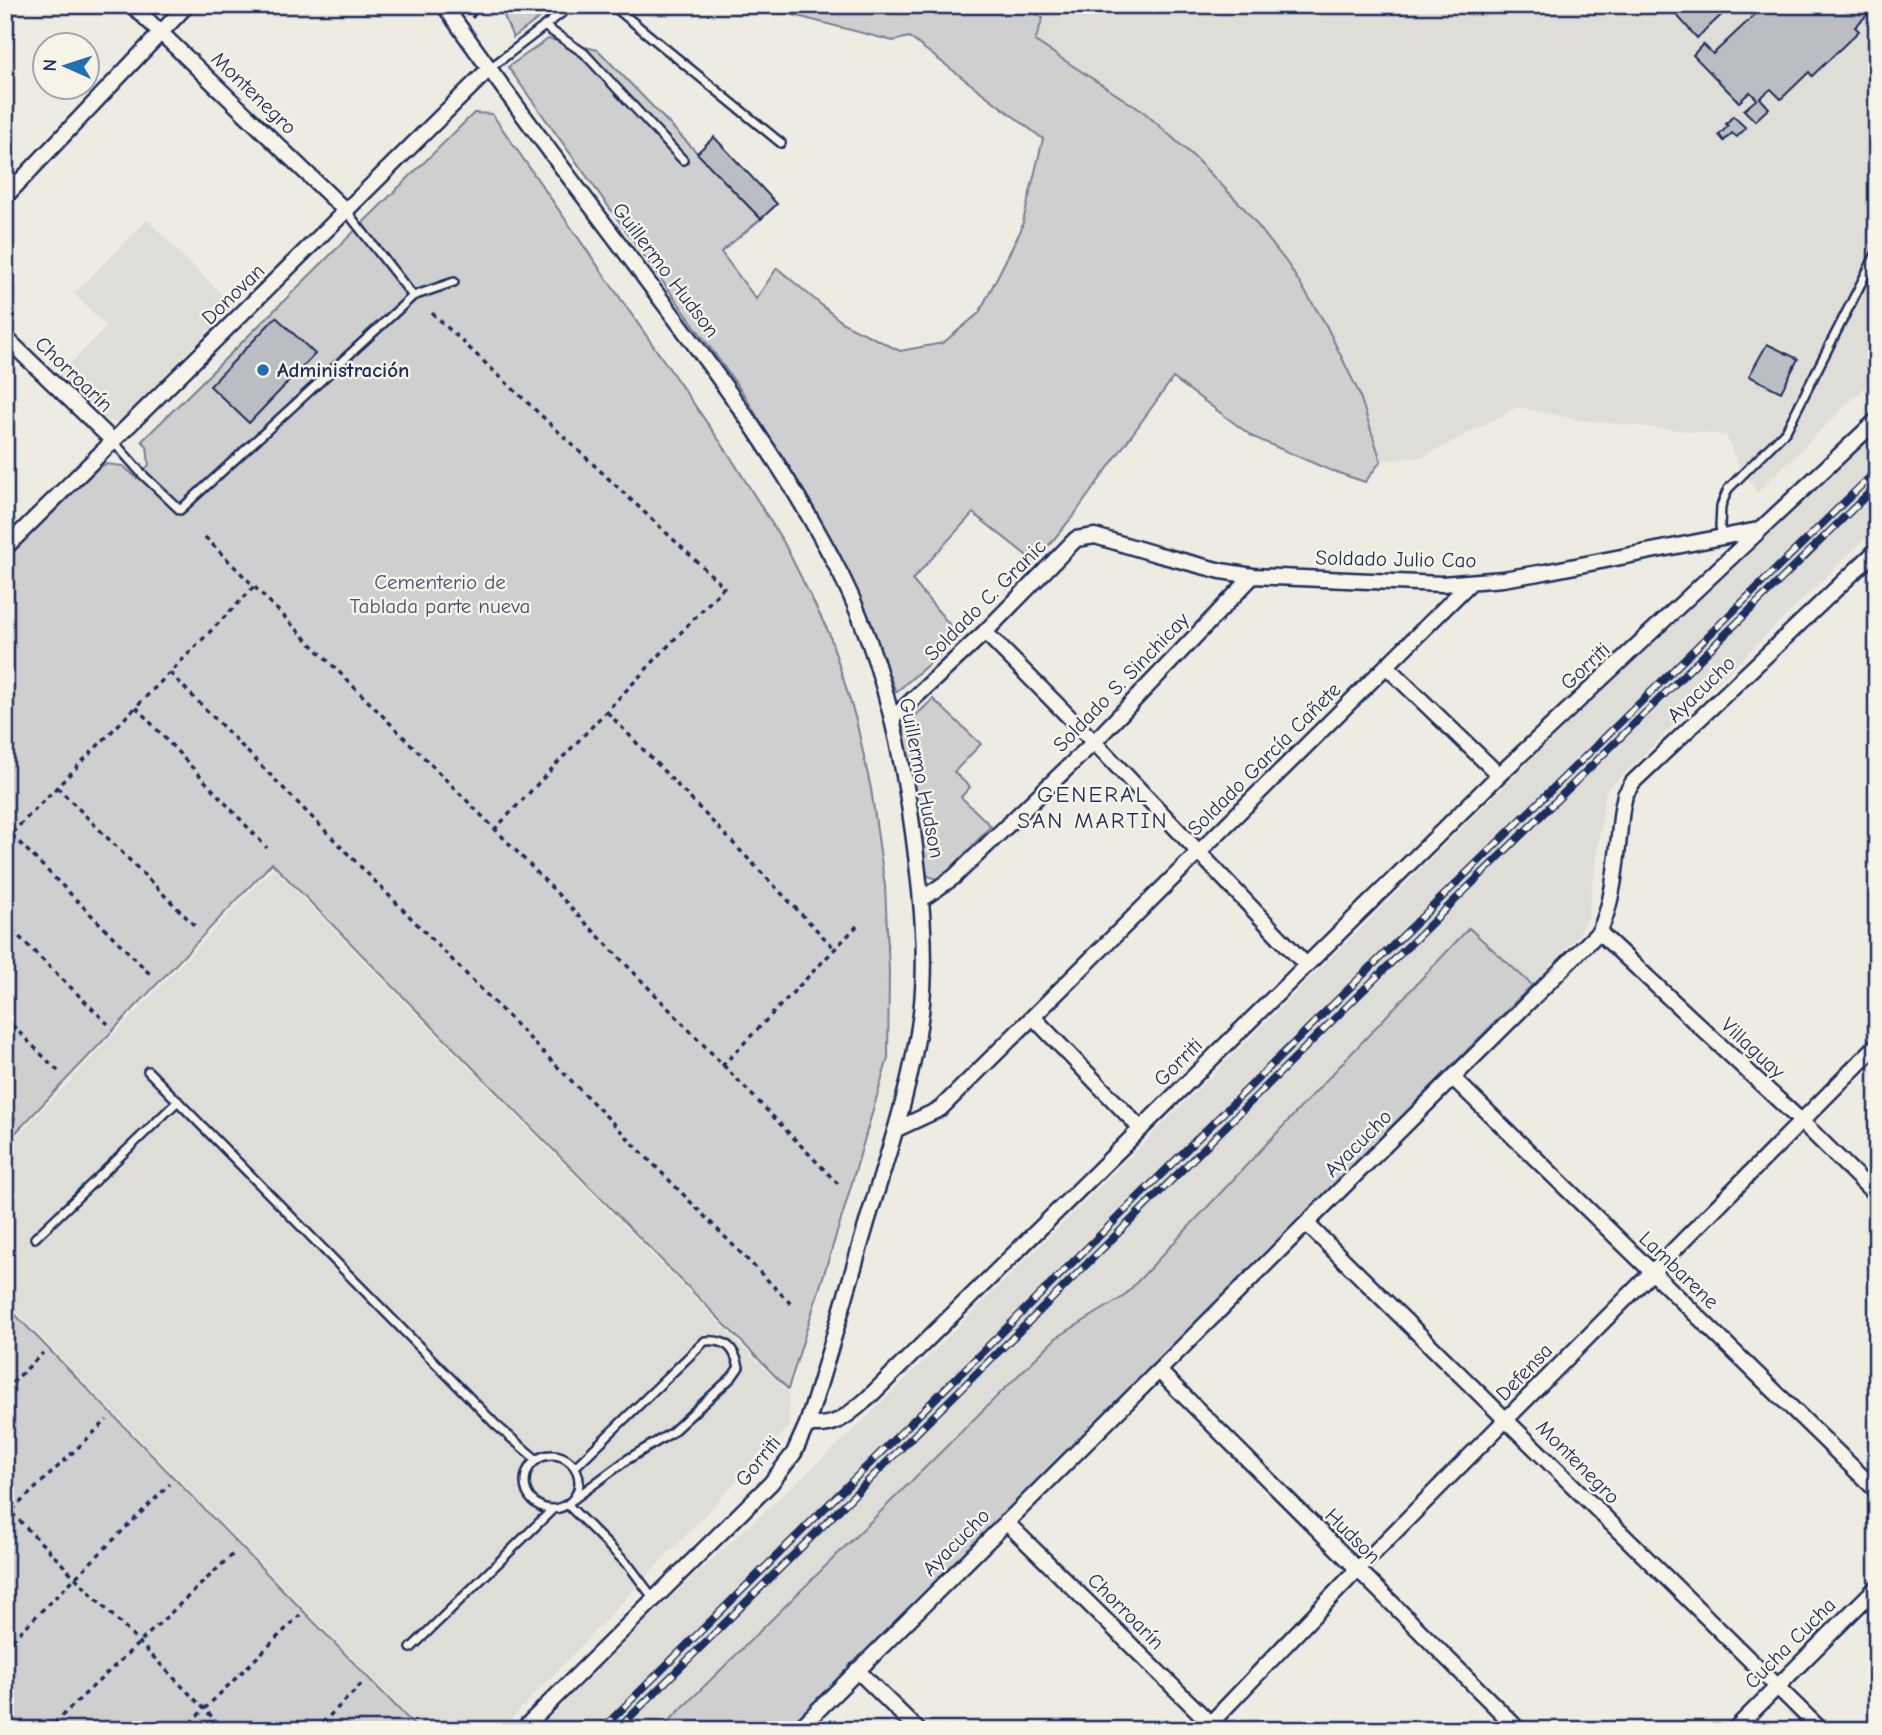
<svg xmlns="http://www.w3.org/2000/svg" width="1882" height="1735" font-family="'Comic Neue',sans-serif">
  <rect width="100%" height="100%" fill="#eeebe2"/>
  <filter id="ink" filterUnits="userSpaceOnUse"><feTurbulence type="fractalNoise" baseFrequency=".0143" numOctaves="2"/><feDisplacementMap in="SourceGraphic" scale="14" xChannelSelector="R" yChannelSelector="G"/><feConvolveMatrix kernelMatrix="1 2 1 2 8 2 1 2 1" color-interpolation-filters="sRGB"/></filter>
  <g filter="url(#ink)">
    <path fill="#deddd8" d="M1020,5H1877V375L1758,492L1739,468L1726,435L1579,420L1518,407L1423,457L1381,461L1359,393L1325,323L1287,263L1244,208L1194,157L1145,113L1035,41L1043,18Z
      M147,220L233,306L122,419L114,422L102,418L59,375L107,327L74,294Z
      M1877,417V527L1606,791L1588,917L1577,937L1532,985L1469,928L1123,1297L1056,1338L660,1730H537L672,1596L860,1424Z
      M273,868L789,1394V1426L501,1730H422L5,1300V1149Z"/>
    <path fill="#cfcfcf" stroke="#757f96" stroke-width="2" d="M507,5H556L513,38L504,16Z
      M755,5H1020L1043,18L1035,41L1145,113L1194,157L1244,208L1287,263L1325,323L1359,393L1381,461L1365,482L1327,469L1253,437L1173,378L1074,515L1035,562L973,513L912,580L960,637L896,692L840,557L745,396L508,67L548,39L598,50L761,219L721,252L756,299L777,268L843,323L900,351L943,343L979,313L1021,230L1043,139L909,37L893,41Z
      M474,113L492,114L728,453L784,543L829,633L856,720L871,789L885,886L889,971L888,1058L844,1210L788,1389L272,863L5,1144V560L97,469L106,464L123,466L137,478L149,465L147,446L142,441Z
      M933,699L981,744L954,772L970,787L961,797L991,826L943,877L937,879L928,876L925,871L902,734L908,723Z
      M1469,928L1532,985L792,1730H660L1056,1338L1123,1297Z
      M5,1304L419,1730H5Z"/>
    <path fill="#babdc2" stroke="#1b2f5e" stroke-width="2" d="M1668,5H1732L1697,38Z
      M1765,5H1877L1855,27L1859,31L1812,76L1809,72L1781,99L1771,89L1760,98L1769,108L1755,121L1744,110L1757,99L1750,92L1739,102L1693,55L1703,44L1713,54Z
      M1733,116L1746,128L1737,137L1732,133L1724,141L1719,135L1728,126L1726,124Z
      M714,137L777,204L761,219L697,153Z
      M276,317L315,354L249,423L210,386Z
      M1767,344L1798,359L1781,392L1749,376Z"/>
    <g fill="none" stroke-linecap="round" stroke-linejoin="round">
      <defs>
        <path id="service" d="M612,5L781,143
          M544,26L584,53L683,160
          M489,69L572,5
          M347,212L413,296
          M113,441L142,474L180,510L413,296L454,282
          M1722,537L1720,526L1721,506L1728,489L1786,431L1877,252
          M148,1071L465,1393L496,1425L537,1460
          M35,1238L178,1101
          M525 1482a27 27 0 1 1 54 0a27 27 0 1 1-54 0Z
          M574,1499L628,1459L671,1433L732,1377L739,1367C734,1347 726,1339 705,1341L575,1467
          M568,1505L630,1567L654,1599
          M411,1648L552,1510"/>
        <path id="minor" d="M132,5L347,212
          M444,5C510,100 581,192 650,285C720,377 789,472 841,575C881,654 901,745 913,832C921,892 928,953 921,1013C912,1084 889,1151 868,1219C848,1287 829,1356 807,1424
          M5,197L187,5
          M5,337L113,441
          M5,548L489,69
          M985,632L1094,742L1305,964
          M1387,667L1499,775
          M893,718L985,632L1076,539L1095,536L1156,554L1221,571L1253,576L1442,584L1503,579L1545,572L1758,530
          M922,899L954,877L1094,742L1253,576
          M1599,932L1802,1122L1877,1196
          M1034,1018L1141,1129
          M1453,1078L1877,1491
          M897,1129L940,1109L1471,582
          M1307,1224L1821,1730
          M1159,1371L1519,1730
          M1006,1522L1217,1730
          M857,1670L918,1730
          M522,1730L771,1483L794,1453L807,1424C834,1429 847,1416 867,1399L1499,775L1877,420
          M798,1730L1599,932C1616,898 1617,847 1622,809L1625,795L1633,782L1877,550
          M1204,1730L1357,1570L1877,1045
          M1734,1730L1877,1587"/>
      </defs>
      <use href="#service" stroke="#1b2f5e" stroke-width="12"/>
      <use href="#minor" stroke="#1b2f5e" stroke-width="19"/>
      <path stroke="#1b2f5e" stroke-width="3.5" stroke-dasharray="5 5" stroke-linecap="butt" d="M472,18L481,5
        M432,313L724,587L495,829
        M205,537L495,829L841,1187
        M170,673L792,1305
        M136,707L267,848
        M607,712L835,949
        M57,787L196,927
        M5,828L152,976
        M5,840L254,587
        M5,923L108,1024
        M5,1018L60,1073
        M722,1066L857,926
        M5,1111L15,1120
        M5,1390L43,1353
        M5,1506L225,1730
        M5,1517L107,1420
        M5,1647L170,1484
        M5,1711L24,1730
        M47,1730L235,1552
        M183,1730L300,1615
        M315,1730L364,1682"/>
      <use href="#service" stroke="#f7f3e8" stroke-width="7"/>
      <use href="#minor" stroke="#f7f3e8" stroke-width="14"/>
      <defs>
        <path id="rail" d="M601,1730L1322,1015L1877,470
          M617,1730L1330,1023L1877,485"/>
      </defs>
      <use href="#rail" stroke="#1b2f5e" stroke-width="8"/>
      <use href="#rail" stroke="#f7f3e8" stroke-width="5" stroke-dasharray="16" stroke-linecap="butt"/>
    </g>
  </g>
  <circle fill="#1f6fb2" stroke="#f7f3e8" stroke-width="2.5" cx="263" cy="370" r="7"/>
  <g text-anchor="middle" stroke-width="5" stroke-linejoin="round" paint-order="stroke">
    <g font-size="21" fill="#1b2f5e" stroke="#f7f3e8">
      <text transform="translate(254 93) rotate(44)" y="7">Montenegro</text>
      <text transform="translate(666 270) rotate(53)" y="7">Guillermo Hudson</text>
      <text transform="translate(233 294) rotate(-44)" y="7">Donovan</text>
      <text transform="translate(74 374) rotate(44)" y="7">Chorroarín</text>
      <text transform="translate(1396 559) rotate(1)" y="7">Soldado Julio Cao</text>
      <text transform="translate(985 600) rotate(-45)" y="7">Soldado C. Granic</text>
      <text transform="translate(1585 666) rotate(-43)" y="7">Gorriti</text>
      <text transform="translate(1121 682) rotate(-46)" y="7">Soldado S. Sinchicay</text>
      <text transform="translate(1701 689) rotate(-44)" y="7">Ayacucho</text>
      <text transform="translate(1264 759) rotate(-45)" y="7">Soldado García Cañete</text>
      <text transform="translate(922 778) rotate(79)" y="7">Guillermo Hudson</text>
      <text transform="translate(1753 1048) rotate(43)" y="7">Villaguay</text>
      <text transform="translate(1178 1062) rotate(-45)" y="7">Gorriti</text>
      <text transform="translate(1358 1143) rotate(-45)" y="7">Ayacucho</text>
      <text transform="translate(1679 1270) rotate(44)" y="7">Lambarene</text>
      <text transform="translate(1524 1372) rotate(-46)" y="7">Defensa</text>
      <text transform="translate(758 1461) rotate(-51)" y="7">Gorriti</text>
      <text transform="translate(1578 1462) rotate(45)" y="7">Montenegro</text>
      <text transform="translate(1353 1536) rotate(45)" y="7">Hudson</text>
      <text transform="translate(956 1542) rotate(-45)" y="7">Ayacucho</text>
      <text transform="translate(1126 1611) rotate(45)" y="7">Chorroarín</text>
      <text transform="translate(1790 1643) rotate(-45)" y="7">Cucha Cucha</text>
    </g>
    <g font-size="21" font-weight="bold" fill="#1b2f5e" stroke="#f7f3e8" text-anchor="start">
      <text x="277" y="377">Administración</text>
    </g>
    <g font-size="21" fill="#3f4f75" stroke="#f7f3e8">
      <text x="440" y="589">Cementerio de<tspan x="440" dy="24">Tablada parte nueva</tspan></text>
    </g>
    <g font-size="23" letter-spacing="2" fill="#1b2f5e" stroke="#f7f3e8">
      <text x="1093" y="802">GENERAL<tspan x="1093" dy="26">SAN MARTIN</tspan></text>
    </g>
  </g>
  <rect width="1882" height="1735" fill="none" stroke="#f7f3e8" stroke-width="28"/>
  <rect x="14" y="14" width="1854" height="1707" fill="none" stroke="#1b2f5e" stroke-width="2.5" filter="url(#ink)"/>
  <g transform="translate(66 66) rotate(273)"><circle r="33" fill="#f7f3e8" stroke="#9fa5b1" stroke-width="2"/>
  <path d="M0-5L12 26L0 18L-12 26Z" fill="#1f6fb2"/>
  <text y="-10" font-size="19" font-weight="bold" text-anchor="middle" fill="#1b2f5e">N</text>
  </g>
</svg>
